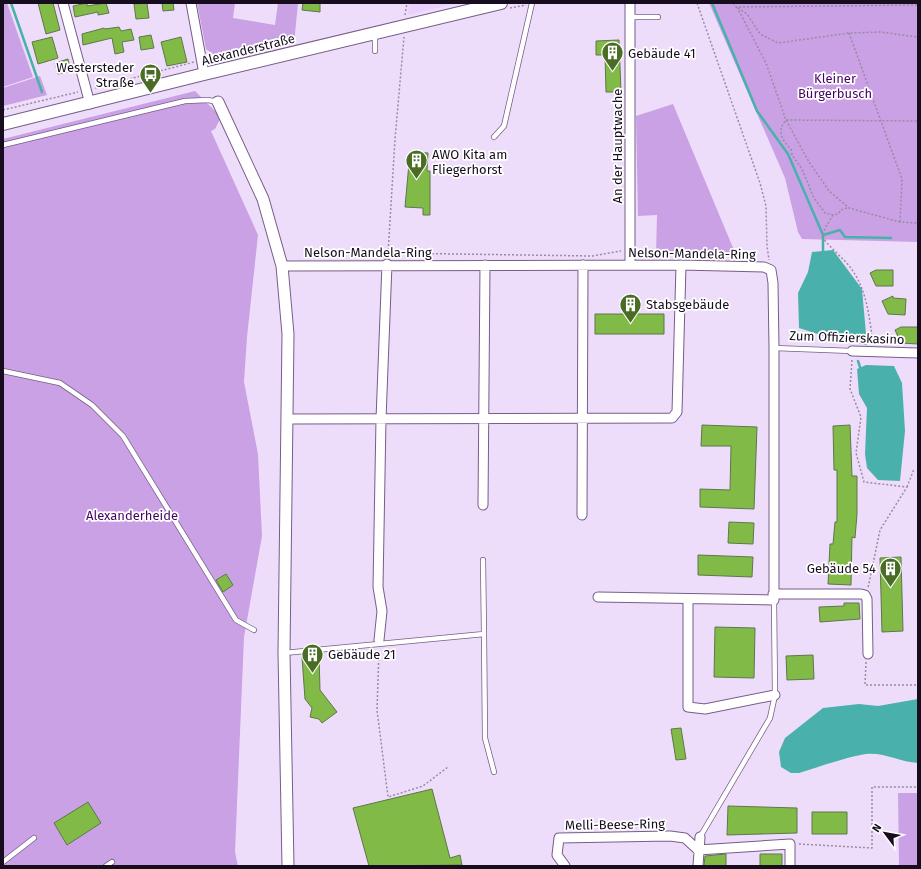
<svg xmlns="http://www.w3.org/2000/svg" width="921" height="869" font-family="'Fira Sans',sans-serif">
  <rect width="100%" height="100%" fill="#eeddfa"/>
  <path fill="#ead0fc" d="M409,3H457L408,15Z"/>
  <path fill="#c9a1e4" d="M3,3H7L33,77L3,87Z
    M197,3H235L233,18L275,25L278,3H298L294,44L216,56L206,49Z
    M709,3H918V242L802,239L798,232L785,178Z
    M40,76L47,95L3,106V88Z
    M195,91L221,117L215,129L211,131L258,235L247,337L244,382L258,454L262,536L244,637L235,852L238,866H3V139Z
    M673,104L736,255H656L657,215L638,216L636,116Z
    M898,793H918V866H899Z"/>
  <path fill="#4ab0ab" d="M833,250L862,289L867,345L833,339L799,328L798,293L808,272L812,252Z
    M866,365L894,366L902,383L905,431L900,481L878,480L867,468L865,454L867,408L859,394L857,369Z
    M918,699V763C900,762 884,752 866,754C846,757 819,767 799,773H791L781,767L779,752L785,738L823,708L859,704L878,706Z"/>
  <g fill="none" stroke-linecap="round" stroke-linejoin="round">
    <path stroke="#4ab0ab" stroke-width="2.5" d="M11,3L42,92
      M712,3L757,111L788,154L823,235V254
      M823,235L840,230L845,237L891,238
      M858,361L861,370"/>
  </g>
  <path fill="#82ba48" stroke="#5f764a" d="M38,3H53L60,30L46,34Z
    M87,3V6L106,3L109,13L98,15V12L75,17L73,6Z
    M147,3L149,18L136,19L134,4Z
    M162,3H173L174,10L163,11Z
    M303,3H320V12L302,10Z
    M119,27L121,31L131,29L134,40L122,42L124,52L115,54L112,38L83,45L82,34L104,28L105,29Z
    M151,35L154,48L141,50L139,37Z
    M52,37L58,58L38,64L32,42Z
    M181,37L187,62L167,66L161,42Z
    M619,40L621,92H606L605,55H596V41Z
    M68,59L71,71L58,74L55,63Z
    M410,152L428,153L427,171H430V215H423V208L405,207Z
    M876,270H893V286H876L870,273Z
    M893,296V298L906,299L905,315L888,314L882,301Z
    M595,314H664V334H595Z
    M901,327H918V344L901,343L895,330Z
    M702,425L757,427L754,509L700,507V489L730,490L731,446H701Z
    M850,425L852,476H857V514L855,538L852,537L851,585L828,584L830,544H833L835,522H837V470H834L833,426Z
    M729,522L754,523L753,544L728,543Z
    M698,555L753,557L752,577L698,575Z
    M901,557L903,631L882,632L880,558Z
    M226,574L233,585L223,592L216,580Z
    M844,603H859L860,619L820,622L819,607L844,606Z
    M715,627L755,628L754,678L714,677Z
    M319,655L320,690L337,712L322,723L319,719L310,717L312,708L305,699L302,657Z
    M813,655L814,679L787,680L786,656Z
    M681,728L686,759L676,760L671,729Z
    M432,789L450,858L460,855L462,865L369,866L353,808Z
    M88,802L101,823L67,845L54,823Z
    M728,806L797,808V833L727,835Z
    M812,812H847V834H812Z
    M726,854V866H704L705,856Z
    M760,854H782V866H760Z"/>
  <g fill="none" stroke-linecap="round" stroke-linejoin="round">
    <defs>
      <path id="service" d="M630,17H658
        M375,35V51
        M494,137L504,126L532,3
        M3,145L185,101L208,100L218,102
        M774,348L852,351
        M3,371L60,383L92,405L123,436L236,620L254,630
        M484,634L485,738L494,772
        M284,653L484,634L483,560
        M700,837L770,718L775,695L774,600
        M3,862L34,838
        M106,866L112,862"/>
      <path id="minor" d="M63,3L90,104
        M191,3L204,74
        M630,3V265
        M282,266L681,265L764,267L771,270L773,283L774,348V600L598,597
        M852,351L918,353
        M288,419L672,418L677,412L681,265
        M483,505L485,265
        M582,515L583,265
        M773,594H861L865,595L867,599L868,654
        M688,599V707L705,709L775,695
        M379,640L382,611L378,587L381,419L387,264
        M565,866L557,855L559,838L670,836L685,838L698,850L790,844V866
        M698,866L700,837"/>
      <path id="tertiary" d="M218,102L263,199L282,266L288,334L284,653L288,866"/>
      <path id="secondary" d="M3,124L204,74L501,3"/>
    </defs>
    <use href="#service" stroke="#775d88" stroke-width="6"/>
    <use href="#minor" stroke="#775d88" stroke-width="11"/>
    <use href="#tertiary" stroke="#775d88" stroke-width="13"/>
    <use href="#secondary" stroke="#775d88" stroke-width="14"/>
    <path stroke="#998ba3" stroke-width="1.5" stroke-dasharray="2 2" stroke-linecap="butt" d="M697,3L760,183L766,206L767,246L769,260
      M733,3L736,7L918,5
      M737,7L766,63L786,120L809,162L829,191L849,208L900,222L918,223
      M510,8L526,5
      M738,8L747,14L760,34L778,43L849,33L880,32L918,37
      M405,15L407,3
      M849,33L902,179L900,222
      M209,58L286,43
      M95,88L194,62
      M3,110L78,92
      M847,208L841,210L838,214L833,215L825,213L814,198L802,169L792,155L791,149C781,140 777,130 786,120L918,121
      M833,215C829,222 823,229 823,237C823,241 846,261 850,267C867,289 869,316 873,343
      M388,253L592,256L621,251
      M388,254L395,139L404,37
      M852,360L850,389L861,417L856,453L864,482L907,487L880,530L868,588
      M907,487L914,469
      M379,651L377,710L388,797L423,786L448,767
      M866,662L865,685H918
      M799,844L872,848V787H918"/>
    <use href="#service" stroke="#fff" stroke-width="4.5"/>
    <use href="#minor" stroke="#fff" stroke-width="9"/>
    <use href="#tertiary" stroke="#fff" stroke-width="11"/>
    <use href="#secondary" stroke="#fff" stroke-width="12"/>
  </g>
  <defs>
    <symbol id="building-pin" viewBox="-11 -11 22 30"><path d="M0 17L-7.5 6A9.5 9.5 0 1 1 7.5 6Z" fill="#4a6c24" stroke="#fff"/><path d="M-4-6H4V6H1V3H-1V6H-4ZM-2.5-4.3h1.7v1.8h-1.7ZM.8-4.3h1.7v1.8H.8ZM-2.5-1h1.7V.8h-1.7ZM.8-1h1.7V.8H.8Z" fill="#fff"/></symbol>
    <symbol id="bus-pin" viewBox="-11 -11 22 30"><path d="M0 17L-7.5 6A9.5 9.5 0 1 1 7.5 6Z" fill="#4a6c24" stroke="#fff"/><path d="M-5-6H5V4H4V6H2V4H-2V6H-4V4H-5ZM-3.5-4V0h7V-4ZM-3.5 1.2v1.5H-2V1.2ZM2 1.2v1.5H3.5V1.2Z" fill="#fff"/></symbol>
  </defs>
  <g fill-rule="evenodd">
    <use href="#building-pin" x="600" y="40" width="25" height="34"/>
    <use href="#bus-pin" x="138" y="62" width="25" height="34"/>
    <use href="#building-pin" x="404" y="148" width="25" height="34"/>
    <use href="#building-pin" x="618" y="292" width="25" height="34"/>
    <use href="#building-pin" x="878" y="556" width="25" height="34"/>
    <use href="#building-pin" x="300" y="642" width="25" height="34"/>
  </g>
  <g text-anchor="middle" stroke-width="3.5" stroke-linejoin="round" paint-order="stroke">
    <g font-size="13" fill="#170d1e" stroke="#fff">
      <text transform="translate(248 49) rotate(-14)" y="5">Alexanderstraße</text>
      <text transform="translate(617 146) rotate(-90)" y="5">An der Hauptwache</text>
      <text x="368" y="257">Nelson-Mandela-Ring</text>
      <text transform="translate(692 253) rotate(1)" y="5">Nelson-Mandela-Ring</text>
      <text transform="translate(847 337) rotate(2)" y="5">Zum Offizierskasino</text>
      <text transform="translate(615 824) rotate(-1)" y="5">Melli-Beese-Ring</text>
    </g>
    <g font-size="13" fill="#170d1e" stroke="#fff" text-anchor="start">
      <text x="628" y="58">Gebäude 41</text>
      <text x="134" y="72" text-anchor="end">Westersteder<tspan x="134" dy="15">Straße</tspan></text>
      <text x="432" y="159">AWO Kita am<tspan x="432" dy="15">Fliegerhorst</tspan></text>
      <text x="646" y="309">Stabsgebäude</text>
      <text x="876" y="573" text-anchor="end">Gebäude 54</text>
      <text x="328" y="659">Gebäude 21</text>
    </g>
    <g font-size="13" fill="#470464" stroke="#fff">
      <text x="835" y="83">Kleiner<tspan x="835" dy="15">Bürgerbusch</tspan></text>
      <text x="132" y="520">Alexanderheide</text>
    </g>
  </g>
  <rect width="921" height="869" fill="none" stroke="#170d1e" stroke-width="8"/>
  <g transform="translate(885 833) rotate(302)" stroke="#ffffff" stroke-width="3" paint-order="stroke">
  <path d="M0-3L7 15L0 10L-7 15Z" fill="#170d1e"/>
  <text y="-6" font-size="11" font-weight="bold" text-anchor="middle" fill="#170d1e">N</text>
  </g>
</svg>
